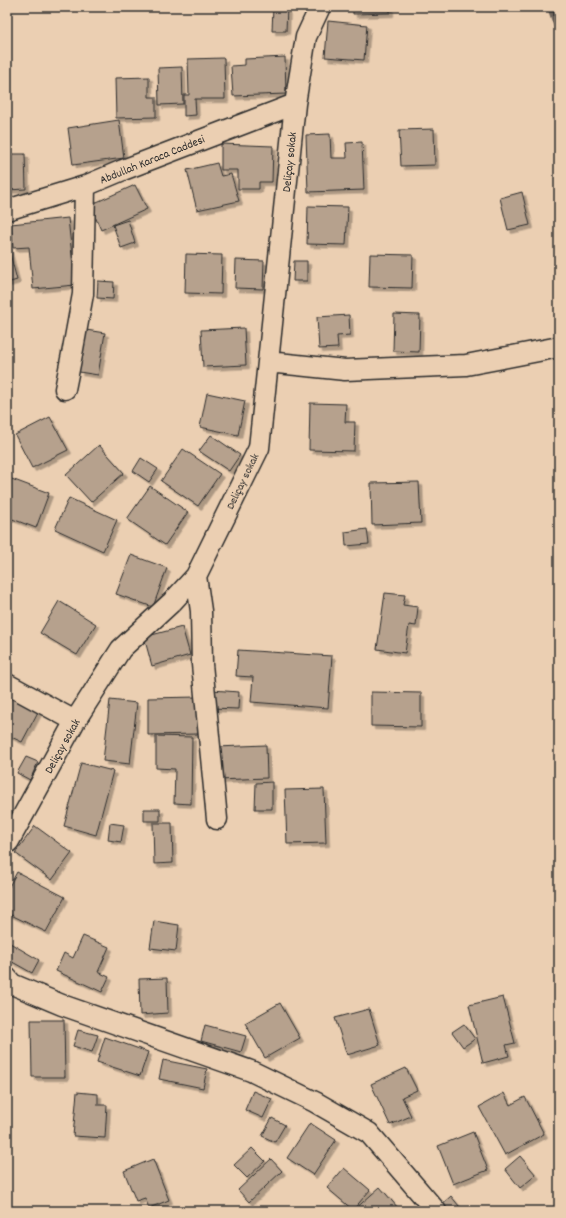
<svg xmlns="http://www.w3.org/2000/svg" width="566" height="1218" font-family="Dekko,sans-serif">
  <defs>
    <filter id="shadow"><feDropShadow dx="3.5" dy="3.5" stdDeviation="0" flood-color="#0004"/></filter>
  </defs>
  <rect width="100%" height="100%" fill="#ebcfb2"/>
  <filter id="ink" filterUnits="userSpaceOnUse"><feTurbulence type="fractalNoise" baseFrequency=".025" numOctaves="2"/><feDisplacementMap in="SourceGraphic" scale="8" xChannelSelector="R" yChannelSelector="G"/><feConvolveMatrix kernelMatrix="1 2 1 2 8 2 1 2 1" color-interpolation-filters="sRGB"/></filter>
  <g filter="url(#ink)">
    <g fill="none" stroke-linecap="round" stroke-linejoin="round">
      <path stroke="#71665c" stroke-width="6" d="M550,7L559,33"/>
    </g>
    <path fill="#b6a18d" stroke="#2b2b2b" filter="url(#shadow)" d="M273,7H287L286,31H272Z
      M353,7H390V13L353,14Z
      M328,21L367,25L364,60L325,57Z
      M285,57L286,94L233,96L231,66L245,65V59Z
      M224,58L225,99H195L196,115L184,116V95H189L188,59Z
      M182,67L183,104L159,105L158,68Z
      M149,77V97H156V117L116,118L115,78Z
      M119,120L124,158L73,165L68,128Z
      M434,129L435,165L401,166L399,130Z
      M330,134L331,158H347L346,143L362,142L364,190L308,192L306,135Z
      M221,144L273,146L272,182H259V189H238V170H221Z
      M7,154H25L26,189L7,190Z
      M217,163L221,176L231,174L239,201L197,210L187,170Z
      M135,185L147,209L101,230L90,205Z
      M522,192L530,225L508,230L500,198Z
      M308,206L348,207L346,245L307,244Z
      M68,218L75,285L33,289L29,247L13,248L11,224Z
      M128,220L135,243L121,248L113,225Z
      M8,246L17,280L7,283V247Z
      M186,254L222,255L221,294L185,293Z
      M370,254L413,255L412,288L369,287Z
      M236,260L264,261L263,289L235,288Z
      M294,261H307V281H293Z
      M98,281L114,282L113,299L97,298Z
      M394,314L420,315L419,352L393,351Z
      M349,315L350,335L337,336L338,348L319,349L317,317Z
      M244,328L246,365L203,367L201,330Z
      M86,330L105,333L98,375L79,372Z
      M207,393L245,401L238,435L200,427Z
      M310,403L346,404L345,422H355L354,451L309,450Z
      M50,417L68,450L32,468L15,435Z
      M211,435L240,455L229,471L199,451Z
      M99,445L124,473L91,502L66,475Z
      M183,449L220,474L198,506L161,481Z
      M141,458L158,469L149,482L133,471Z
      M9,478L49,493L36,528L7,517V484Z
      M419,482L421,523L372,525L371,483Z
      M150,486L188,512L165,545L127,519Z
      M69,498L117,520L103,551L55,529Z
      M367,529L369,544L346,546L345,532Z
      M131,555L167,568L153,607L116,594Z
      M385,593L405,595L403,605L418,607L416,626L409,625L405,653L377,649Z
      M59,601L96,624L77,655L40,633Z
      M182,627L190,655L152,666L144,637Z
      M238,650L332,656L328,708L251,702L253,677L236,676Z
      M212,690L239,692L238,709L211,708Z
      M371,692L421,693V727L371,726Z
      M7,696L38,712L22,742L7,735Z
      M197,697L198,734L148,735V698Z
      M110,700L137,703L130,764L103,761Z
      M156,736L192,737L191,804L174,803L175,769L156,768Z
      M266,745L267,778L218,780L217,747Z
      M26,757L38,762L30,780L17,773Z
      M81,763L113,771L96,835L64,826Z
      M272,782V809H255L256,783Z
      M324,789L326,843L287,844L285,790Z
      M144,809H160V821H144Z
      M110,823L124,825L121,842L108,840Z
      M153,823H172L173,863L154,864Z
      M35,826L72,853L52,880L15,853Z
      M17,872L65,897L46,932L7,913V890Z
      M154,921L179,925L176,951L150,948Z
      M83,936L109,947L98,972L109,977L102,992L56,971L64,953L73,958Z
      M10,943L39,960L32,973L7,959V948Z
      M167,978L168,1013L140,1015L139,979Z
      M503,997L515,1043L506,1045L509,1056L483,1063L469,1005Z
      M280,1003L300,1038L265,1058L245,1023Z
      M369,1009L380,1045L347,1055L335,1018Z
      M31,1020H64L65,1077H32Z
      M464,1024L475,1039L463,1047L452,1032Z
      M205,1025L246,1036L241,1052L201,1041Z
      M78,1030L98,1035L92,1052L73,1046Z
      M105,1037L148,1052L140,1076L97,1062Z
      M163,1060L207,1069L203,1088L159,1079Z
      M406,1068L417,1090L402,1097L411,1116L390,1125L371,1084Z
      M253,1091L272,1099L263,1118L245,1110Z
      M77,1092L98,1094V1105H107L105,1138L73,1136Z
      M504,1093L510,1105L525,1097L544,1134L505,1155L479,1107Z
      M272,1118L285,1125L275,1142L262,1136Z
      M310,1123L336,1140L313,1175L287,1158Z
      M473,1132L488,1170L453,1184L438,1146Z
      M252,1148L265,1161L247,1178L234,1165Z
      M520,1156L536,1175L520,1188L505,1169Z
      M153,1159L169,1200L149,1208L145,1198L136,1201L124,1171Z
      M271,1159L282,1171L249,1202L238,1190Z
      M344,1168L370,1190L353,1210L327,1188Z
      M380,1187L398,1208L395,1211H353Z
      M451,1196L463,1211H446L441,1205Z"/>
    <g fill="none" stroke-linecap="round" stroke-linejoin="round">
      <defs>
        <path id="minor" d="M7,210L85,186L123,170L295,104
          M268,362L345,370L466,365L559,347
          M65,389L73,349L83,294L85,186
          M196,576L201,611L202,664L217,819
          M7,684L75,721
          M7,843L9,841L75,721L121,649L172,602L196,576L259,448L295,104L306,37L320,7
          M7,978L12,984L62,1005L251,1071L315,1102L369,1133L436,1211"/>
      </defs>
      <use href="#minor" stroke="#2b2b2b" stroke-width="23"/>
      <use href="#minor" stroke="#ebcfb2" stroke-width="20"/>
    </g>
  </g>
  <g text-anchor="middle" stroke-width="3.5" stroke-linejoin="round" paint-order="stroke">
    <g font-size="12" fill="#2b2b2b" stroke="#ebcfb2">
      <text transform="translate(152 159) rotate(-22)" y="4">Abdullah Karaca Caddesi</text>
      <text transform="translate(289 162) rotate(-84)" y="4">Deliçay sokak</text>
      <text transform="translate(242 481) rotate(-64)" y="4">Deliçay sokak</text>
      <text transform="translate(62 746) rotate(-61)" y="4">Deliçay sokak</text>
    </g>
  </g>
  <rect width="566" height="1218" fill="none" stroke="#ebcfb2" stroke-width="24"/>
  <rect x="12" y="12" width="542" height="1194" fill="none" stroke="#2b2b2b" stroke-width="1.5" filter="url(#ink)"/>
</svg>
